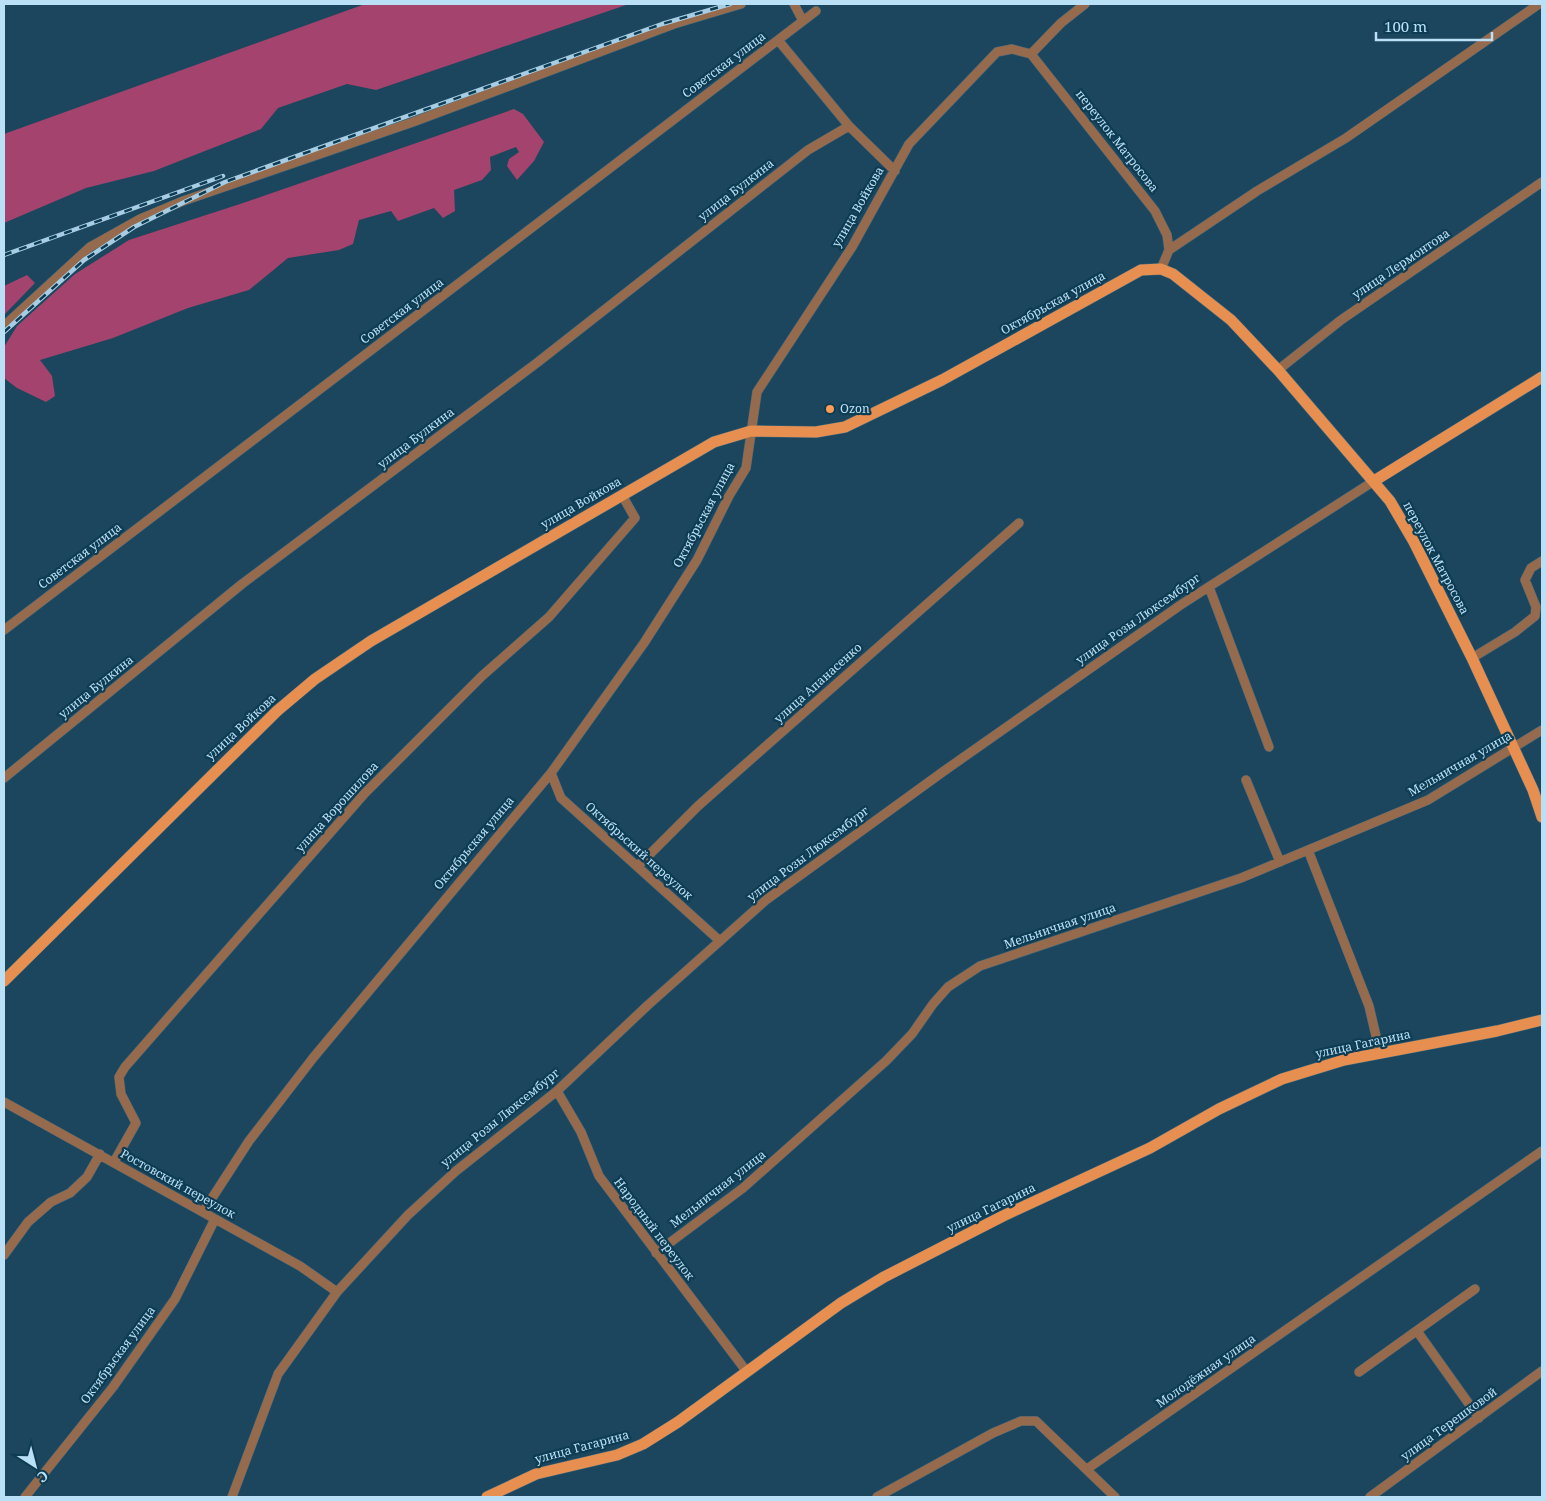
<svg xmlns="http://www.w3.org/2000/svg" width="1546" height="1501" font-family="'Noto Serif',serif">
  <rect width="100%" height="100%" fill="#1b465d"/>
  <path fill="#a3436e" d="M365,4H629L376,90L347,84L278,108L261,129L154,171L86,188L4,223V134Z
    M514,109L523,114L544,142L534,161L517,180L507,166L509,159L519,152L516,147L490,157L491,170L482,180L454,190L455,211L443,218L434,208L398,221L391,211L359,220L353,244L339,250L288,258L249,290L188,308L113,338L40,360L52,376L55,396L46,402L17,388L4,378V347L17,326L75,274L129,240L240,204Z
    M27,275L35,283L4,315V286Z"/>
  <g fill="none" stroke-linecap="round" stroke-linejoin="round">
    <defs>
      <path id="minor" d="M794,4L803,21
        M778,40L849,126L895,171
        M1031,54L1155,211L1167,235L1169,250
        M1031,54L1061,23L1085,4
        M1161,269L1169,250L1257,191L1346,138L1539,4
        M4,326L90,247L140,219L183,201L413,122L674,24L741,4
        M1278,370L1341,320L1542,182
        M1209,587L1269,747
        M4,630L816,11
        M1472,658L1515,632L1535,616L1536,607L1525,580L1531,568L1542,561
        M551,773L561,798L720,941
        M4,778L242,584L538,362L808,150L849,126
        M1246,780L1280,862
        M1308,850L1369,1006L1380,1053
        M638,866L698,806L1019,523
        M557,1091L581,1132L599,1176L747,1372
        M4,1102L300,1266L337,1292
        M114,1162L136,1123L121,1094L119,1077L125,1067L365,793L482,676L549,617L635,518L622,495
        M203,1212L249,1141L313,1058L551,773L644,643L697,560L729,496L746,468L757,392L852,247L909,144L997,52L1012,49L1031,54
        M656,1253L743,1188L886,1061L912,1034L933,1004L948,987L980,966L1241,878L1428,800L1542,730
        M4,1255L28,1222L51,1202L70,1193L87,1177L100,1154
        M1417,1331L1479,1418
        M1359,1372L1475,1289
        M1087,1469L1542,1151
        M25,1497L113,1387L175,1299L215,1219
        M232,1497L278,1374L337,1292L408,1215L456,1171L557,1091L648,1005L766,900L944,771L1182,604L1374,481
        M877,1497L993,1433L1021,1421H1036L1115,1497
        M1370,1497L1542,1371"/>
      <path id="major" d="M1374,481L1542,377
        M4,981L277,711L315,679L371,641L714,442L751,431L816,432L845,427L942,380L1141,270L1161,269L1173,274L1231,320L1278,370L1390,501L1414,542L1472,658L1533,790L1542,817
        M487,1497L536,1474L617,1455L643,1444L678,1422L841,1303L884,1277L1003,1216L1150,1148L1219,1109L1282,1079L1344,1060L1497,1031L1542,1020"/>
    </defs>
    <use href="#minor" stroke="#3b657c" stroke-width="10"/>
    <use href="#major" stroke="#3b657c" stroke-width="12"/>
    <use href="#minor" stroke="#956a4d" stroke-width="9"/>
    <use href="#major" stroke="#e68f50" stroke-width="11"/>
    <defs>
      <path id="rail" d="M4,255L223,176
        M4,332L84,260L134,227L225,182L662,24L730,4"/>
    </defs>
    <use href="#rail" stroke="#a6cde4" stroke-width="4.5"/>
    <use href="#rail" stroke="#0e3c52" stroke-width="2.5" stroke-dasharray="8" stroke-linecap="butt"/>
  </g>
  <circle fill="#fd9c56" stroke="#0e3c52" stroke-width="2" cx="830" cy="409" r="5"/>
  <g text-anchor="middle" stroke-width="4.5" stroke-linejoin="round" paint-order="stroke">
    <g font-size="12" fill="#bae0f7" stroke="#0e3c52">
      <text transform="translate(724 65) rotate(-37)" y="4">Советская улица</text>
      <text transform="translate(1117 141) rotate(52)" y="4">переулок Матросова</text>
      <text transform="translate(736 190) rotate(-38)" y="4">улица Булкина</text>
      <text transform="translate(858 207) rotate(-60)" y="4">улица Войкова</text>
      <text transform="translate(1401 264) rotate(-34)" y="4">улица Лермонтова</text>
      <text transform="translate(1053 303) rotate(-29)" y="4">Октябрьская улица</text>
      <text transform="translate(402 311) rotate(-37)" y="4">Советская улица</text>
      <text transform="translate(416 438) rotate(-37)" y="4">улица Булкина</text>
      <text transform="translate(581 503) rotate(-30)" y="4">улица Войкова</text>
      <text transform="translate(704 515) rotate(-62)" y="4">Октябрьская улица</text>
      <text transform="translate(80 556) rotate(-37)" y="4">Советская улица</text>
      <text transform="translate(1436 558) rotate(62)" y="4">переулок Матросова</text>
      <text transform="translate(1138 619) rotate(-35)" y="4">улица Розы Люксембург</text>
      <text transform="translate(818 683) rotate(-42)" y="4">улица Апанасенко</text>
      <text transform="translate(96 687) rotate(-39)" y="4">улица Булкина</text>
      <text transform="translate(241 727) rotate(-43)" y="4">улица Войкова</text>
      <text transform="translate(1460 764) rotate(-30)" y="4">Мельничная улица</text>
      <text transform="translate(337 807) rotate(-48)" y="4">улица Ворошилова</text>
      <text transform="translate(474 843) rotate(-50)" y="4">Октябрьская улица</text>
      <text transform="translate(639 851) rotate(42)" y="4">Октябрьский переулок</text>
      <text transform="translate(808 854) rotate(-37)" y="4">улица Розы Люксембург</text>
      <text transform="translate(1060 926) rotate(-19)" y="4">Мельничная улица</text>
      <text transform="translate(1363 1044) rotate(-12)" y="4">улица Гагарина</text>
      <text transform="translate(500 1118) rotate(-39)" y="4">улица Розы Люксембург</text>
      <text transform="translate(178 1184) rotate(29)" y="4">Ростовский переулок</text>
      <text transform="translate(718 1189) rotate(-38)" y="4">Мельничная улица</text>
      <text transform="translate(991 1208) rotate(-26)" y="4">улица Гагарина</text>
      <text transform="translate(654 1229) rotate(53)" y="4">Народный переулок</text>
      <text transform="translate(118 1355) rotate(-54)" y="4">Октябрьская улица</text>
      <text transform="translate(1206 1371) rotate(-35)" y="4">Молодёжная улица</text>
      <text transform="translate(1449 1424) rotate(-36)" y="4">улица Терешковой</text>
      <text transform="translate(582 1447) rotate(-15)" y="4">улица Гагарина</text>
    </g>
    <g font-size="12" fill="#bae0f7" stroke="#0e3c52" text-anchor="start">
      <text x="840" y="413">Ozon</text>
    </g>
  </g>
  <rect width="1546" height="1501" fill="none" stroke="#bae0f7" stroke-width="10"/>
  <g transform="translate(35 1466) rotate(144)" stroke="#0e3c52" stroke-width="4" paint-order="stroke">
  <path d="M0-4L9 19L0 12L-9 19Z" fill="#bae0f7"/>
  <text y="-8" font-size="14" font-weight="bold" text-anchor="middle" fill="#bae0f7">С</text>
  </g>
  <path d="M1376 32v8h116v-8" fill="none" stroke="#bae0f7" stroke-width="2.5"/>
  <text x="1384" y="32" font-size="15" fill="#bae0f7" stroke="#0e3c52" stroke-width="4" paint-order="stroke">100 m</text>
</svg>
